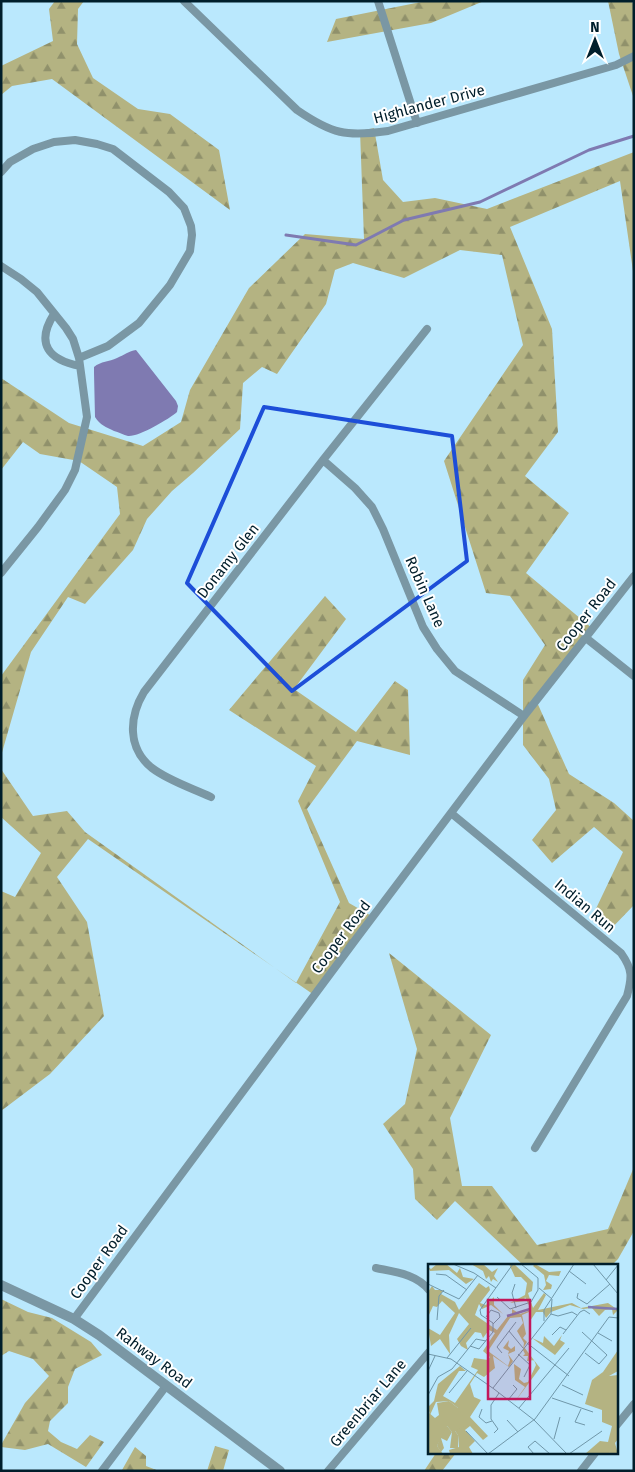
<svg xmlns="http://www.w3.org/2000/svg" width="635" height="1472" font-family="'Fira Sans',sans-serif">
  <defs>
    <pattern id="forest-firs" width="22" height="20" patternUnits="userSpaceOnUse" patternTransform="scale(1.25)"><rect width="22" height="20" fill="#b4b382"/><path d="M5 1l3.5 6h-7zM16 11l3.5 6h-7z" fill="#90916b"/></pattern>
  </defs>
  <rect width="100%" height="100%" fill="#bae8fd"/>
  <path fill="url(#forest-firs)" d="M55,1H84L78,9L77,44L93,78L138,109L170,114L219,150L230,210L52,79L12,86L1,95V66L53,41L49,9Z
    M426,1H484L431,23L327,42L336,19Z
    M608,1H631L634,5V99L619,54Z
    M374,128L383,180L403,202L435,198L487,209L634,152V278L620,181L510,227L552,329L558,432L525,476L569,513L526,573L593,629L536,700L569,774L614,803L634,821V905L607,933L592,917L623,852L594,827L552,863L532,840L556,810L549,779L523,745V680L545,645L510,596L486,593L444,461L523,345L502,255L460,250L404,278L353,263L335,270L326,304L277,374L262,367L243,383L240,429L193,473L172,491L147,519L133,550L85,604L68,597L31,652L1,756V676L120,514L117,487L79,461L40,454L23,442L1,470V378L69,423L143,446L181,422L190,390L249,288L305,234L364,239L360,131Z
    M325,596L346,619L294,689L356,732L395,681L408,690L410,755L357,741L307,809L349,903L375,918L317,997L88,839L57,877L87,922L104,1016L50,1074L1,1111V891L15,897L41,853L1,817V769L33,816L67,811L85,832L296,983L340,902L298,801L316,766L229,710Z
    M389,953L491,1035L450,1118L462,1186H492L537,1245L608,1229L634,1167V1231L618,1259L611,1266H524L455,1201L437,1220L415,1199L413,1169L383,1124L405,1104L417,1049Z
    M1,1299L28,1312L52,1318L91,1342L102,1355L75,1369L68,1387V1403L50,1421L48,1431L61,1442L77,1449L90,1435L104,1442L86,1467L48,1444L25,1450L1,1447V1445L25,1403L49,1376L33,1359L9,1351L1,1356Z
    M215,1446L229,1450L223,1471H207Z
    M135,1447L146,1456V1466L159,1471L122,1470Z
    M436,1453H456L442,1471H424Z"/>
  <path fill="#7f7ab1" d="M136,350L176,401L178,406L177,412C169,419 139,437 128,436C124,435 118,432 114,431C106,427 100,425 95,417L94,373V367C101,361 109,362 117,358C124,355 129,351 136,350Z"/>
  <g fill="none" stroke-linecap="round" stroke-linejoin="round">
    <path stroke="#7f7ab1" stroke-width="3" d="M286,235L356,245L404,220L480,202L589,150L634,136"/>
    <path stroke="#7a97a4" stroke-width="8" d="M184,1L297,110C332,134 346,137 388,131L616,65L634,56
      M378,1L417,123
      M1,172L10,162L33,149L54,142L75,140L97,144L113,149L169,192L184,208L191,226L192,235L190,251L170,285L139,323L108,346L79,358
      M1,266L21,279L37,292L66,328L73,339L79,358L87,417L75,470L65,490L38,527L1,573
      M54,314C35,344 49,360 80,366
      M323,460L355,488L372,507L383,529L423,627L437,649L455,671L524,716
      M586,638L634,676
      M211,797C192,788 169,781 152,768C127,748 129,717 144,692L323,460L427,329
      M451,813L621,953C633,970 632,977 627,996L535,1148
      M376,1268C395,1272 416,1274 429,1290
      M74,1319L356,939L524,716L634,576
      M616,1426L634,1404
      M102,1471L166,1386
      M328,1471L429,1352
      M581,1471L595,1453"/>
    <path stroke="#7a97a4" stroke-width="10" d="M1,1285L74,1319L99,1335L280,1471"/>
  </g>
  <path fill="none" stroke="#1d4ed8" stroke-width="4" stroke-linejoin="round" d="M264,407L452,436L467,561L292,691L187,583Z"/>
  <g text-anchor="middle" stroke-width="4" stroke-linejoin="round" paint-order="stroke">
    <g font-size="15" fill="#001e2b" stroke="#fff">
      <text transform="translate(429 104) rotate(-15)" y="5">Highlander Drive</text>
      <text transform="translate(228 561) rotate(-52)" y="5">Donamy Glen</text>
      <text transform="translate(425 592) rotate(66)" y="5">Robin Lane</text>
      <text transform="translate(586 615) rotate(-52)" y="5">Cooper Road</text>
      <text transform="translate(585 906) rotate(40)" y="5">Indian Run</text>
      <text transform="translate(341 937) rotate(-53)" y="5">Cooper Road</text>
      <text transform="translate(99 1262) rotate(-54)" y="5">Cooper Road</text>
      <text transform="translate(154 1358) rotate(37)" y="5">Rahway Road</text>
      <text transform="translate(368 1403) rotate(-50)" y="5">Greenbriar Lane</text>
    </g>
  </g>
  <g transform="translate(428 1264)">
    <rect width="190" height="190" fill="#bae8fd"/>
    <path d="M190,86V107L181,112L190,111V175L187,179L190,190H182L179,182L184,162L174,158V146L157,140L164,116L175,108Z" fill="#b4b382"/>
    <path d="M9,0H18L29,9L32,4L35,13L46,15L38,20L21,6L2,7L0,3L3,5ZM43,0H55L64,8L70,4L66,12L70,18L65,15L63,18L61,12L58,15L55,7ZM81,0H86L105,18L104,27L100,29L105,44L116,29L118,31L110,46L144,39L153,44L180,39L190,46L185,51L184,45L177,46L171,52L164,44L155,45L142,41L123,48L118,54L115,48H108L102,57L101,48L94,51L98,70L95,74L99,78L96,83L112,104L86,139L97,123L87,116L86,100L93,105L91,115L96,119L100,118L108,101L106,96L99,97L100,92H95L97,90L95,86L96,79L89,67L95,59L93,53L82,54L60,87L80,102L82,96L80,90L81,87L75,84L81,76L80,82L83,85L87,82V87L80,90L85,97L81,103L65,92L67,104L56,113L49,109L42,120L46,133L53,136L42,153L60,172L55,176L42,162L37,166L47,177L41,183L45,190H22L21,186L31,183L30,171L27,167L30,144L21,137L8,138L2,151L0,143L6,137L10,120L32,102L38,107H31L15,132L27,139L50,106L43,103L46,94L60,96L62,93L55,87L67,69L61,66L55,74L53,69L47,68L38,79L40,86L33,82L29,75L41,60L31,49L21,71L22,90L12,75L3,82L0,64L12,71L27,49L14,37L9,43L5,42L0,53V28L4,22L7,26H15L13,30L27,38L31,46L51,19L58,24L61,22L62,26L52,39L58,41L66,33V41L75,50L63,41L54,45L51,40L47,51L69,66L80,52H84V45L92,50L103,46L97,33L96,37L82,39L97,31L99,19L93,13H87ZM107,0L121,8L133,7L131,12L121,11L118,17L124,21L123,25L115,26L118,21L116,11L105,2ZM134,71L132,76L137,79L127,91L104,74L115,79L116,72L126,82ZM19,162L24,168L19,177L13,174L16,184L13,188L9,182L16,163Z" fill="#b4b382"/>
    <path d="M172,177L180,178L182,190H157Z" fill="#b4b382"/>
    <path d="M21,137L30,144L40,161L27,167L30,171V184H22L24,168L19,162L9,182L15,190H0V148L7,154L11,151L9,139Z" fill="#b4b382"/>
    <path fill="none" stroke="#7f7ab1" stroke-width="2.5" d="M160,43L190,45M79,52L102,45"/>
    <path fill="none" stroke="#7097a9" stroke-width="1" d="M25,0L46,9L68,24M165,0L190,30M141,7L158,20M8,10L18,11L39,26M178,16L190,1M0,20L31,35L50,11M87,20L84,29L88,44M111,24L124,35M150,29L149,34L159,40L182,20M69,33L82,45L103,38L110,26V14L93,0M123,50L130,52L144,48L149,51M58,53L63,46L71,49L72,53L65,60M9,56L11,32L16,26M116,57V46L146,0M81,67L95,84M154,68L179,91L171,100L157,89M170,69L184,77M135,70L152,48L156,46L162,50M124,71L132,63L138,66M99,79L141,112M42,82L51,85L65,68V59L53,51L52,46L85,0M74,89L69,83L88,58M0,90L23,95L66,125L106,156L139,190M90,90L102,101L96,113M19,94L43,64M0,107L7,92M134,121L155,131M65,124L123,50L124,35M21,129L39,107M0,131L10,113L24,105L48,75L58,77M124,134L165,148M80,136L89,125L85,121M91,144L141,84M54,145L51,153L58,159L64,157M153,145L147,158L157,161M79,156L90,168M38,167L60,190M66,169L70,165L63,155V141L71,129M126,175L132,153M60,190L107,155L181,53L190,54M106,190L100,183L107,177L122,190M141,190L174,167"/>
    <path fill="#c2185b" fill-opacity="0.15" stroke="#c2185b" stroke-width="2.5" d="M60,36H102V135H60Z"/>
    <rect width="190" height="190" fill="none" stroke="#001e2b" stroke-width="2.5"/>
  </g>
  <rect width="635" height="1472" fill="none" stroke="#001e2b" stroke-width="5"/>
  <g transform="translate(595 40)" stroke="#ffffff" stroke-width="4" paint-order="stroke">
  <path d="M0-4L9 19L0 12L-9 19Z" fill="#001e2b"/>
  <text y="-8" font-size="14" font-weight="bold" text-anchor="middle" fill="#001e2b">N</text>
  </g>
</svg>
